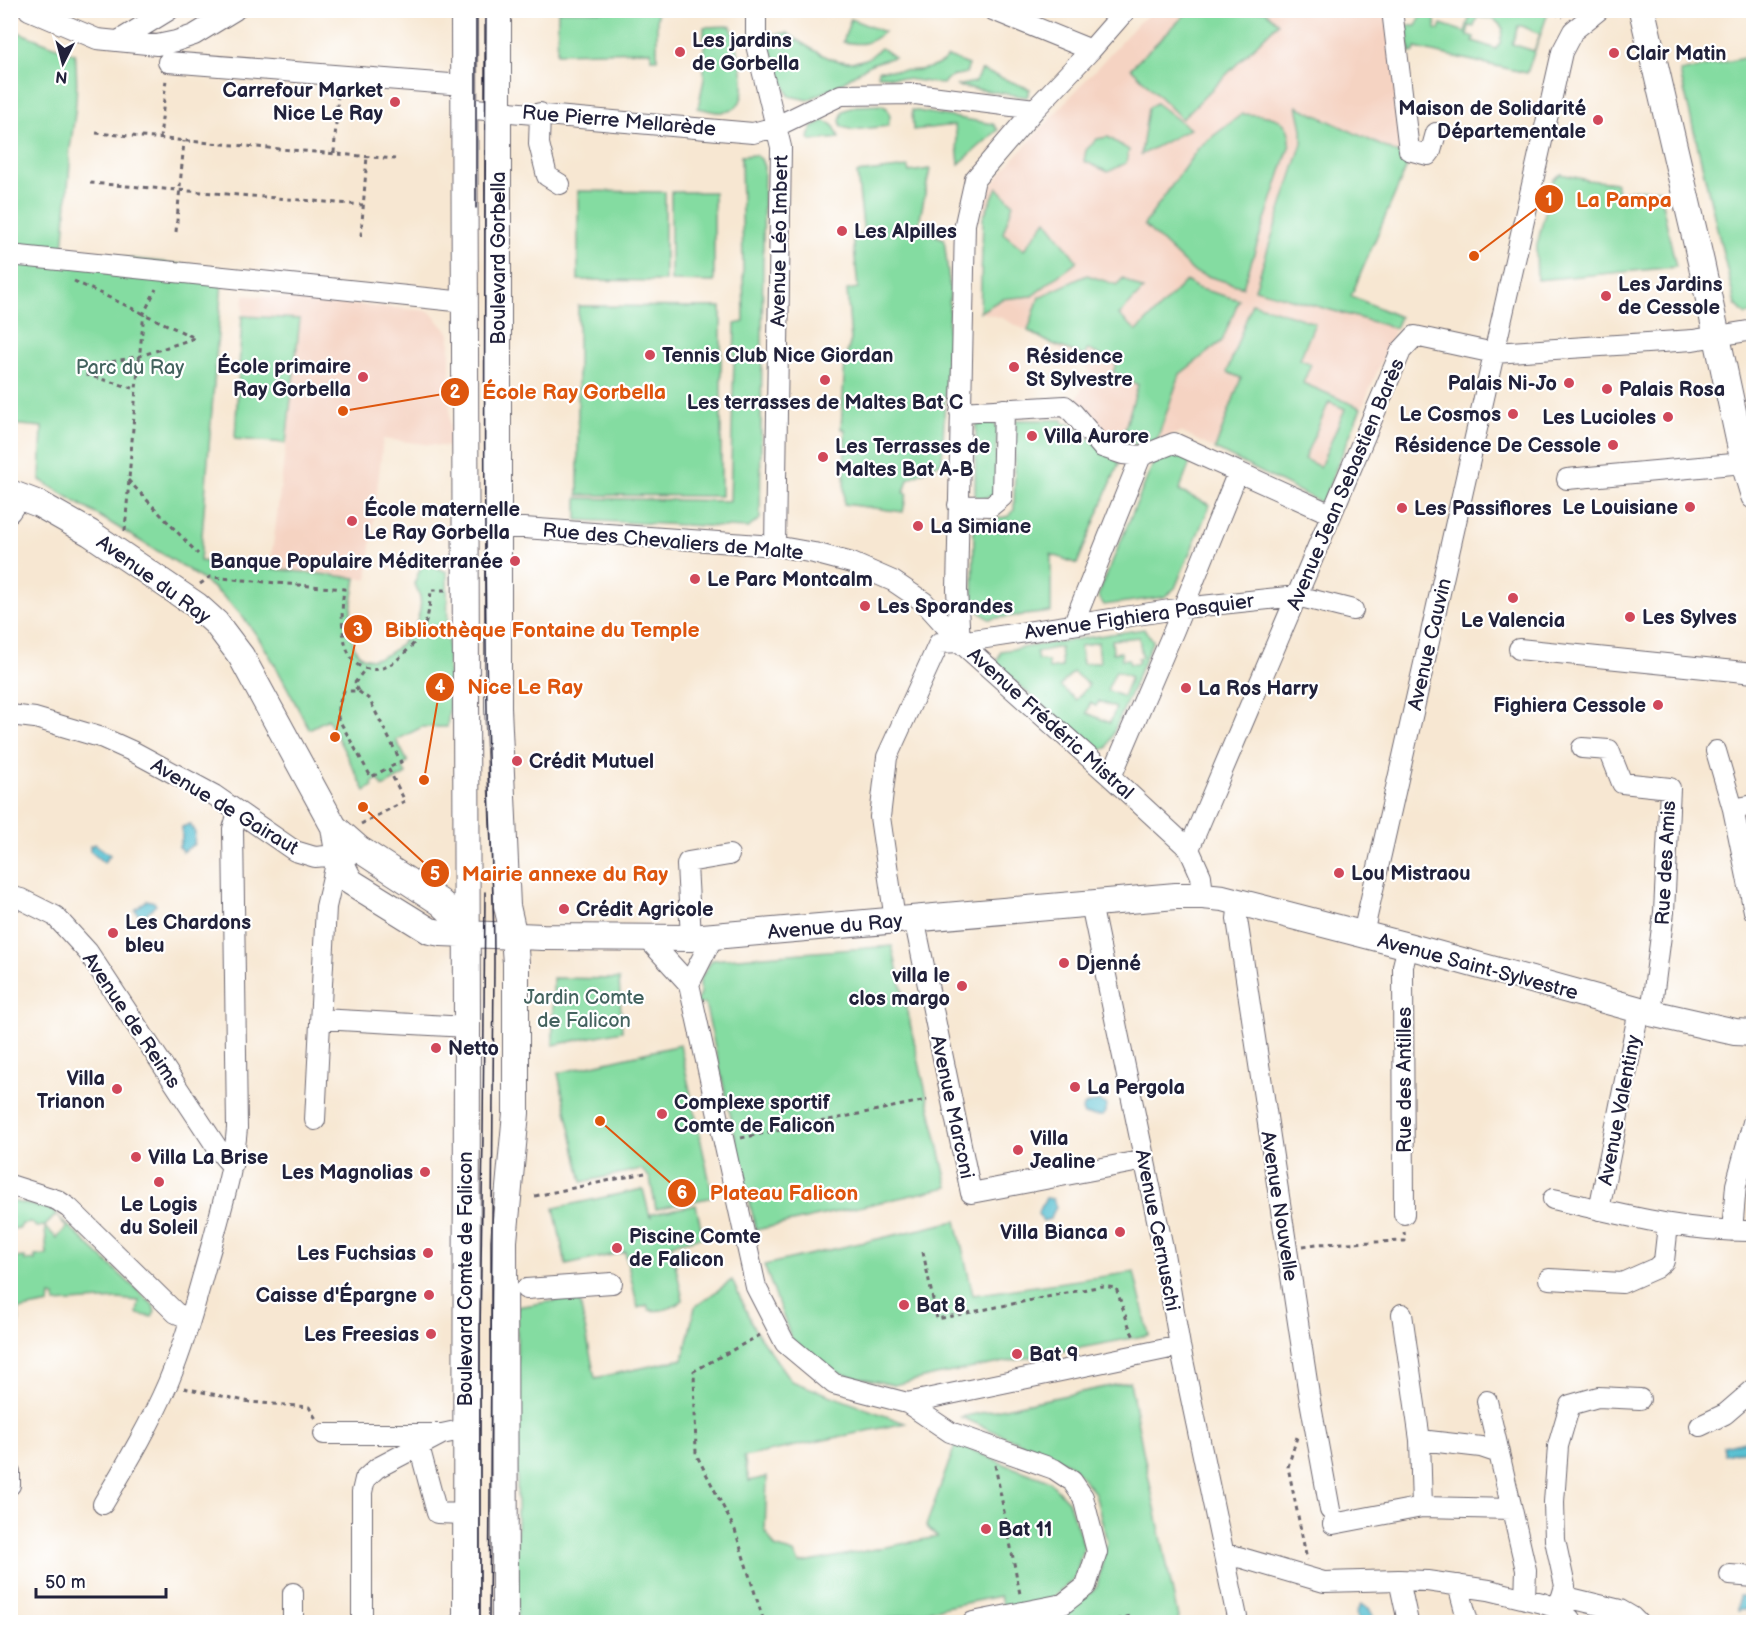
<svg xmlns="http://www.w3.org/2000/svg" width="1764" height="1633" font-family="'Balsamiq Sans',sans-serif">
  <rect width="100%" height="100%" fill="#fff"/>
  <filter id="ink" filterUnits="userSpaceOnUse"><feTurbulence type="fractalNoise" baseFrequency=".0167" numOctaves="2"/><feDisplacementMap in="SourceGraphic" scale="12" xChannelSelector="R" yChannelSelector="G"/><feConvolveMatrix kernelMatrix="1 2 1 2 8 2 1 2 1" color-interpolation-filters="sRGB"/></filter>
  <filter id="wash" filterUnits="userSpaceOnUse"><feTurbulence type="fractalNoise" baseFrequency=".008" numOctaves="4" result="noise"/><feDisplacementMap in="SourceGraphic" scale="24" xChannelSelector="R" yChannelSelector="G"/><feGaussianBlur stdDeviation="1.35" result="paint"/><feColorMatrix in="noise" values="0 0 0 0 0 0 0 0 0 0 0 0 0 0 0 0 0 1.4 0 .05"/><feComposite in="paint" operator="in"/></filter>
  <g filter="url(#wash)">
    <rect width="100%" height="100%" fill="#f7e7d2"/>
    <path fill="#f5d3c2" d="M1375,10L1382,13L1392,20L1410,159L1351,296L1400,317L1322,503L1181,432L1143,445L1115,441L1105,437L1075,402L1091,371L1048,342L1002,318L980,312L983,218L986,194L1006,167L1139,22L1155,11Z
      M244,295L429,311L450,334V447L383,439L367,580L356,578L270,569L286,444L235,439Z"/>
    <path fill="#84dca1" stroke="#537f6e" stroke-width="1.5" fill-rule="evenodd" d="M558,11H657V59H651V51L557,53Z
      M1189,11H1265L1278,23L1182,119L1131,68Z
      M1540,11L1548,13L1527,73L1415,48L1414,52L1410,53L1407,26H1416L1424,11H1434L1436,29L1439,30L1441,24L1465,32L1470,16L1453,11ZM1477,17C1491,19 1494,16 1503,29L1500,43L1496,49L1473,41L1474,37L1467,35L1469,26L1474,27ZM1518,26H1522L1540,34L1534,51L1512,44Z
      M851,18V19L884,32C868,45 863,45 843,42Z
      M731,26C736,46 761,112 721,112C714,113 705,109 698,108L704,79V27Z
      M10,29L75,54C78,78 76,110 72,135C71,147 68,149 70,163L63,251L223,269L200,561L356,578C353,599 347,621 353,643C367,690 443,621 414,584L423,562L447,572L449,709L447,727H422L396,740L408,762L402,767L406,774L383,787L378,779L372,783L373,786L365,791L328,719L309,729C286,687 266,640 232,605C207,579 173,560 142,542C108,521 74,501 40,480L42,427L11,424Z
      M787,33C810,48 836,70 866,59C871,57 877,51 881,48L894,57L871,64L835,87L808,100L789,96L765,35Z
      M1753,56L1754,313L1746,315L1735,304L1680,72Z
      M948,57L969,65L966,73C957,75 948,75 943,84L878,75L879,70C901,70 932,75 948,57Z
      M981,70L1030,89L1027,97L956,86L975,82Z
      M1156,103L1190,129L1141,155L1148,108Z
      M881,105L887,108L890,116L888,126L853,130L842,127L840,121L843,111L856,106Z
      M1297,106L1410,159L1351,296L1400,317L1395,328L1255,289L1302,143V129Z
      M912,110L993,124L998,130L959,164L955,125L913,130Z
      M1242,114C1265,116 1291,113 1290,144L1243,287L1194,272L1144,225L1199,147Z
      M823,121C833,123 836,128 839,138L811,141L809,138L812,128Z
      M1108,137L1129,150L1126,163L1108,172L1084,161L1086,150L1097,139Z
      M755,155L761,159L764,167L760,519L748,528L577,520V498L730,501L735,324L744,322L741,156Z
      M908,167L909,172L930,169L918,228L944,239L950,290L942,462L908,479L904,493H907L903,512L844,504L845,429H841L845,360L851,340L847,290L858,288L853,237L864,235L857,173Z
      M1561,174L1587,180L1616,183L1618,193L1631,190L1659,189L1676,267L1537,280L1536,249L1553,180Z
      M997,187L1013,204L1003,233L1024,250L1046,220L1077,261L1032,296L1002,299L980,312L983,218Z
      M578,191L665,192V281L578,280Z
      M671,192H714V282L671,281Z
      M1087,275L1117,285L1123,278L1143,290L1119,315L1137,331L1186,281L1197,288L1239,300L1222,341L1180,374L1157,440L1143,445L1121,442L1138,385L1113,372L1116,364L1088,349L1084,356L1048,342L1028,331L1039,297Z
      M1252,303L1315,323L1300,359L1311,364L1303,383L1361,408L1322,503L1215,449L1241,378L1227,372ZM1329,402L1345,409L1320,467L1304,459Z
      M578,306L721,307V496L578,495Z
      M242,316L300,319L286,443L235,439Z
      M1016,420H1063V423L1073,425L1119,463L1077,564L1051,554V612L989,619L973,607L974,524L1009,516L1014,510Z
      M994,423L997,428L995,496L977,499L975,496L976,427L977,424Z
      M1182,450L1193,455L1179,491L1210,505L1175,588L1164,597L1104,605L1098,596L1155,459Z
      M1144,629L1153,640L1107,748L1093,752L996,664L1001,651ZM1139,637L1142,657L1138,658L1139,662L1136,664H1130L1128,659L1122,660L1121,652L1113,653L1112,640ZM1098,642L1100,662L1083,664L1080,646ZM1060,647L1062,667L1049,669L1048,661L1038,660L1036,652ZM1116,671L1131,677L1123,697L1107,690ZM1073,672L1089,685L1076,700L1060,686ZM1099,701L1116,708L1110,723L1087,713L1090,703L1096,706Z
      M892,946L948,1187L756,1230L705,1003L694,1006L700,994V979L712,960Z
      M553,978L619,979L622,1031L553,1045Z
      M680,1045L713,1197L656,1209L650,1178L641,1169L582,1182L558,1073Z
      M643,1189L650,1217H651V1214L696,1205L703,1237L671,1244L683,1300C672,1309 662,1312 649,1310L647,1305L638,1308L625,1252L566,1265L554,1208Z
      M10,1201L50,1209L153,1305L155,1312L152,1317L137,1314L139,1301L118,1299L55,1303V1297L50,1296L49,1304L18,1310L19,1321L16,1325L11,1322ZM56,1215L67,1227L57,1238L45,1227L47,1255L35,1256V1260L25,1261V1257L13,1258L11,1229L20,1228L22,1224L32,1223L36,1227L45,1226Z
      M956,1221L973,1295L1134,1272L1149,1335L936,1375L894,1385L838,1373L792,1340L764,1265Z
      M732,1280L755,1330L791,1381L905,1423L744,1457L749,1481L767,1477L765,1531L775,1547L794,1553L799,1564L937,1537L926,1526L956,1443L1009,1466L1049,1481L1068,1501L1084,1546L1075,1578L1050,1600L1003,1609L1000,1596L872,1622H517V1307L579,1297L595,1378L683,1359L695,1307Z
      M1130,1382L1143,1451L1179,1622H1054L1066,1616L1097,1586L1107,1542L1095,1493L1071,1465L961,1417Z"/>
    <path fill="#56c0d1" stroke="#3c7186" stroke-width="1.5" d="M190,824L195,833L194,844L183,852L179,847L182,838V827Z
      M95,844L110,855L104,863L90,851V846Z
      M147,900L154,902L156,905L141,918L135,910Z
      M1099,1101L1106,1104V1112L1103,1116L1084,1115L1082,1110L1085,1105Z
      M1046,1198L1053,1199L1056,1207L1050,1219L1043,1221L1038,1214Z
      M1749,1440L1751,1449L1725,1455L1723,1446Z
      M1739,1596H1753V1608L1738,1611Z
      M1361,1605L1369,1608L1373,1616L1370,1622H1359L1356,1613Z"/>
  </g>
  <g filter="url(#ink)">
    <g fill="none" stroke-linecap="round" stroke-linejoin="round">
      <defs>
        <path id="minor" d="M29,10L97,39L157,45L176,41L194,35L235,10
          M756,10V45L781,147L775,546
          M993,10L1091,50
          M1392,10L1409,150L1428,155L1431,151L1436,133
          M120,40L169,10
          M168,62L463,85
          M463,108L753,133L775,127L841,95L915,94L1035,109
          M540,113L539,144L547,176L560,184
          M10,255L465,302
          M960,412L1065,406L1073,413L1102,447L1123,454L1141,456L1174,443L1331,514
          M1567,479L1744,463
          M958,505L991,506L1002,497L1004,409
          M10,512L21,496
          M465,530L485,528H524L775,546L814,553L852,563L893,581L924,602L960,642L1111,777L1189,849L1201,876L1203,896
          M1073,625L1141,456
          M960,642L957,590L965,224L975,179L1035,109L1091,50L1126,10
          M1519,649L1754,673
          M10,715L35,718L103,738L134,752L214,795L295,851L315,857L338,855L326,907L315,1120
          M1582,748L1609,750L1622,783L1670,788L1664,912L1651,1013
          M1716,751L1733,809
          M1111,777L1174,630L1238,472
          M1754,805L1733,809L1754,911
          M1189,849L1401,351L1415,336L1494,353L1693,340L1754,330
          M10,896L21,899L55,916L88,952L220,1152L232,1166
          M1239,902L1237,919L1309,1395L1330,1510
          M1091,904L1163,1248L1180,1346L1238,1622
          M914,918L971,1193L1145,1160
          M895,920L880,817L887,757L939,643L960,642L1183,608L1297,596L1353,610
          M1363,934L1562,52L1573,31L1599,10
          M647,938L689,984L756,1287L785,1343L834,1384L907,1403
          M691,938L687,865L688,862L729,855
          M689,984L713,937
          M321,1019L467,1027
          M10,1185L57,1200L69,1208L176,1313L190,1319
          M1553,1199C1619,1214 1685,1232 1754,1231
          M1599,1210L1639,1010
          M1404,1214L1403,966L1408,946
          M1732,1231L1736,1185L1754,1119
          M1549,1279L1622,1283L1656,1268L1664,1261L1668,1225
          M526,1289L612,1283
          M1402,1314L1420,1440L1422,1507L1512,1509
          M1487,1401L1526,1570L1525,1599
          M1700,1426L1725,1414L1754,1389
          M324,1434H440
          M1420,1440L1481,1447L1499,1453
          M419,1446L437,1513L465,1514
          M10,1472V1485
          M103,1504C126,1465 150,1425 168,1383C187,1338 198,1291 212,1244C222,1205 234,1168 237,1128L233,829L238,813
          M1333,1524L1422,1507
          M1225,1557L1234,1556L1242,1558L1324,1582L1399,1580L1427,1581L1489,1590L1542,1603L1557,1608L1570,1619L1572,1622
          M1730,1575L1754,1577
          M1399,1580L1408,1622
          M1458,1585L1468,1622
          M293,1593V1622
          M1562,1596L1620,1610L1632,1617L1637,1622
          M1557,1608L1562,1596L1565,1586L1555,1540L1554,1502L1558,1446L1570,1405L1598,1397L1640,1399
          M362,1622V1492L365,1479L377,1468L442,1434L465,1429
          M973,1622L1063,1604L1086,1586L1097,1552L1083,1497L1072,1481L1054,1469L950,1432L907,1403L1180,1346"/>
        <path id="major" d="M464,10L467,1027L466,1622
          M498,10V708L507,906L514,937L516,963V1113L504,1241L505,1622
          M1642,10L1701,262L1744,463L1754,496
          M10,493L39,504L90,533L196,605L216,623L241,656L334,827L359,849L440,902L452,913L466,935
          M334,827C337,847 339,864 351,882L430,931L441,933L543,937L691,938L1176,896H1203L1223,898L1408,946L1651,1013L1735,1032L1754,1033"/>
      </defs>
      <use href="#minor" stroke="#6d6770" stroke-width="22"/>
      <use href="#major" stroke="#6d6770" stroke-width="28"/>
      <path stroke="#6d6770" stroke-width="3" stroke-dasharray="4.5 4.5" stroke-linecap="butt" d="M1546,10L1563,17
        M96,133L395,159
        M160,139L166,79
        M334,153L338,94
        M90,183L363,205
        M176,232L184,141
        M361,236L367,156
        M74,281L195,338L140,356L87,367V375L136,389
        M128,480L198,554
        M125,531L136,389L144,313L156,289
        M200,584L210,577L344,589C341,611 338,666 369,669C380,671 390,666 398,659C409,649 419,640 424,627C429,615 430,602 431,590H446
        M358,691L354,684L365,669
        M361,824L405,801L388,768L401,762L369,699L358,691H344L338,706V718L371,777L388,768
        M741,1138L927,1100
        M535,1196L645,1173
        M1303,1246L1317,1244L1405,1241L1404,1232
        M923,1252L937,1319L1102,1286L1116,1288L1130,1329L1135,1339
        M760,1335L694,1371L696,1454L735,1530L764,1622
        M184,1388L250,1402L309,1407L316,1419
        M1297,1437L1288,1467L1307,1560
        M995,1465L1020,1594
        M1108,1622L1131,1616L1133,1622"/>
      <use href="#minor" stroke="#fff" stroke-width="20"/>
      <use href="#major" stroke="#fff" stroke-width="26"/>
      <path stroke="#22223b" stroke-width="1.5" d="M486,10C485,243 483,477 487,709C488,794 494,878 494,963L489,1622
        M476,208V10
        M480,1622V1333L483,1134L485,892"/>
    </g>
  </g>
  <g fill="#d1495b" stroke="#fff" stroke-width="2">
    <circle cx="680" cy="52" r="6"/>
    <circle cx="1614" cy="53" r="6"/>
    <circle cx="395" cy="102" r="6"/>
    <circle cx="1598" cy="120" r="6"/>
    <circle cx="842" cy="231" r="6"/>
    <circle cx="1606" cy="296" r="6"/>
    <circle cx="650" cy="355" r="6"/>
    <circle cx="1014" cy="367" r="6"/>
    <circle cx="363" cy="377" r="6"/>
    <circle cx="825" cy="380" r="6"/>
    <circle cx="1569" cy="383" r="6"/>
    <circle cx="1607" cy="389" r="6"/>
    <circle cx="1513" cy="414" r="6"/>
    <circle cx="1668" cy="417" r="6"/>
    <circle cx="1032" cy="436" r="6"/>
    <circle cx="1613" cy="445" r="6"/>
    <circle cx="823" cy="457" r="6"/>
    <circle cx="1690" cy="507" r="6"/>
    <circle cx="1402" cy="508" r="6"/>
    <circle cx="352" cy="521" r="6"/>
    <circle cx="918" cy="526" r="6"/>
    <circle cx="515" cy="561" r="6"/>
    <circle cx="695" cy="579" r="6"/>
    <circle cx="1513" cy="598" r="6"/>
    <circle cx="865" cy="606" r="6"/>
    <circle cx="1630" cy="617" r="6"/>
    <circle cx="1186" cy="688" r="6"/>
    <circle cx="1658" cy="705" r="6"/>
    <circle cx="517" cy="761" r="6"/>
    <circle cx="1339" cy="873" r="6"/>
    <circle cx="564" cy="909" r="6"/>
    <circle cx="113" cy="933" r="6"/>
    <circle cx="1064" cy="963" r="6"/>
    <circle cx="962" cy="986" r="6"/>
    <circle cx="436" cy="1048" r="6"/>
    <circle cx="1075" cy="1087" r="6"/>
    <circle cx="117" cy="1089" r="6"/>
    <circle cx="662" cy="1114" r="6"/>
    <circle cx="1018" cy="1150" r="6"/>
    <circle cx="136" cy="1157" r="6"/>
    <circle cx="425" cy="1172" r="6"/>
    <circle cx="159" cy="1182" r="6"/>
    <circle cx="1120" cy="1232" r="6"/>
    <circle cx="617" cy="1248" r="6"/>
    <circle cx="428" cy="1253" r="6"/>
    <circle cx="429" cy="1295" r="6"/>
    <circle cx="904" cy="1305" r="6"/>
    <circle cx="431" cy="1334" r="6"/>
    <circle cx="1017" cy="1354" r="6"/>
    <circle cx="986" cy="1529" r="6"/>
  </g>
  <g text-anchor="middle" stroke-width="4.5" stroke-linejoin="round" paint-order="stroke">
    <g font-size="20" font-weight="bold" fill="#22223b" stroke="#fff" text-anchor="start">
      <text x="692" y="47">Les jardins<tspan x="692" dy="23">de Gorbella</tspan></text>
      <text x="1626" y="60">Clair Matin</text>
      <text x="383" y="97" text-anchor="end">Carrefour Market<tspan x="383" dy="23">Nice Le Ray</tspan></text>
      <text x="1586" y="115" text-anchor="end">Maison de Solidarité<tspan x="1586" dy="23">Départementale</tspan></text>
      <text x="854" y="238">Les Alpilles</text>
      <text x="1618" y="291">Les Jardins<tspan x="1618" dy="23">de Cessole</tspan></text>
      <text x="662" y="362">Tennis Club Nice Giordan</text>
      <text x="1026" y="363">Résidence<tspan x="1026" dy="23">St Sylvestre</tspan></text>
      <text x="351" y="373" text-anchor="end">École primaire<tspan x="351" dy="23">Ray Gorbella</tspan></text>
      <text x="1557" y="390" text-anchor="end">Palais Ni-Jo</text>
      <text x="1619" y="396">Palais Rosa</text>
      <text x="825" y="409" text-anchor="middle">Les terrasses de Maltes Bat C</text>
      <text x="1501" y="421" text-anchor="end">Le Cosmos</text>
      <text x="1656" y="424" text-anchor="end">Les Lucioles</text>
      <text x="1044" y="443">Villa Aurore</text>
      <text x="1601" y="452" text-anchor="end">Résidence De Cessole</text>
      <text x="835" y="453">Les Terrasses de<tspan x="835" dy="23">Maltes Bat A-B</tspan></text>
      <text x="1678" y="514" text-anchor="end">Le Louisiane</text>
      <text x="1414" y="515">Les Passiflores</text>
      <text x="364" y="516">École maternelle<tspan x="364" dy="23">Le Ray Gorbella</tspan></text>
      <text x="930" y="533">La Simiane</text>
      <text x="503" y="568" text-anchor="end">Banque Populaire Méditerranée</text>
      <text x="707" y="586">Le Parc Montcalm</text>
      <text x="877" y="613">Les Sporandes</text>
      <text x="1642" y="624">Les Sylves</text>
      <text x="1513" y="627" text-anchor="middle">Le Valencia</text>
      <text x="1198" y="695">La Ros Harry</text>
      <text x="1646" y="712" text-anchor="end">Fighiera Cessole</text>
      <text x="529" y="768">Crédit Mutuel</text>
      <text x="1351" y="880">Lou Mistraou</text>
      <text x="576" y="916">Crédit Agricole</text>
      <text x="125" y="929">Les Chardons<tspan x="125" dy="23">bleu</tspan></text>
      <text x="1076" y="970">Djenné</text>
      <text x="950" y="982" text-anchor="end">villa le<tspan x="950" dy="23">clos margo</tspan></text>
      <text x="448" y="1055">Netto</text>
      <text x="105" y="1085" text-anchor="end">Villa<tspan x="105" dy="23">Trianon</tspan></text>
      <text x="1087" y="1094">La Pergola</text>
      <text x="674" y="1109">Complexe sportif<tspan x="674" dy="23">Comte de Falicon</tspan></text>
      <text x="1030" y="1145">Villa<tspan x="1030" dy="23">Jealine</tspan></text>
      <text x="148" y="1164">Villa La Brise</text>
      <text x="413" y="1179" text-anchor="end">Les Magnolias</text>
      <text x="159" y="1211" text-anchor="middle">Le Logis<tspan x="159" dy="23">du Soleil</tspan></text>
      <text x="1108" y="1239" text-anchor="end">Villa Bianca</text>
      <text x="629" y="1243">Piscine Comte<tspan x="629" dy="23">de Falicon</tspan></text>
      <text x="416" y="1260" text-anchor="end">Les Fuchsias</text>
      <text x="417" y="1302" text-anchor="end">Caisse d'Épargne</text>
      <text x="916" y="1312">Bat 8</text>
      <text x="419" y="1341" text-anchor="end">Les Freesias</text>
      <text x="1029" y="1361">Bat 9</text>
      <text x="998" y="1536">Bat 11</text>
    </g>
    <g font-size="20" fill="#22223b" stroke="#fff">
      <text transform="translate(619 120) rotate(5)" y="7">Rue Pierre Mellarède</text>
      <text transform="translate(779 241) rotate(-89)" y="7">Avenue Léo Imbert</text>
      <text transform="translate(498 258) rotate(-90)" y="7">Boulevard Gorbella</text>
      <text transform="translate(1345 484) rotate(-67)" y="7">Avenue Jean Sebastien Barès</text>
      <text transform="translate(673 541) rotate(5)" y="7">Rue des Chevaliers de Malte</text>
      <text transform="translate(154 579) rotate(36)" y="7">Avenue du Ray</text>
      <text transform="translate(1139 616) rotate(-8)" y="7">Avenue Fighiera Pasquier</text>
      <text transform="translate(1429 644) rotate(-77)" y="7">Avenue Cauvin</text>
      <text transform="translate(1051 723) rotate(42)" y="7">Avenue Frédéric Mistral</text>
      <text transform="translate(225 806) rotate(31)" y="7">Avenue de Gairaut</text>
      <text transform="translate(1665 863) rotate(-87)" y="7">Rue des Amis</text>
      <text transform="translate(835 926) rotate(-5)" y="7">Avenue du Ray</text>
      <text transform="translate(1478 966) rotate(15)" y="7">Avenue Saint-Sylvestre</text>
      <text transform="translate(132 1020) rotate(56)" y="7">Avenue de Reims</text>
      <text transform="translate(1404 1080) rotate(-90)" y="7">Rue des Antilles</text>
      <text transform="translate(953 1107) rotate(78)" y="7">Avenue Marconi</text>
      <text transform="translate(1619 1110) rotate(-79)" y="7">Avenue Valentiny</text>
      <text transform="translate(1280 1206) rotate(81)" y="7">Avenue Nouvelle</text>
      <text transform="translate(1158 1230) rotate(79)" y="7">Avenue Cernuschi</text>
      <text transform="translate(465 1279) rotate(-90)" y="7">Boulevard Comte de Falicon</text>
    </g>
    <g font-size="20" fill="#44635f" stroke="#fff">
      <text x="130" y="374">Parc du Ray</text>
      <text x="584" y="1004">Jardin Comte<tspan x="584" dy="23">de Falicon</tspan></text>
    </g>
  </g>
  <path fill="none" stroke="#de560e" stroke-width="2" d="M1474 256L1549 199M343 411L455 392M335 737L358 629M424 780L440 687M363 807L435 873M600 1121L682 1193"/>
  <g fill="#de560e" stroke="#fff" stroke-width="2">
    <circle cx="1474" cy="256" r="6"/>
    <circle cx="343" cy="411" r="6"/>
    <circle cx="335" cy="737" r="6"/>
    <circle cx="424" cy="780" r="6"/>
    <circle cx="363" cy="807" r="6"/>
    <circle cx="600" cy="1121" r="6"/>
    <circle cx="1549" cy="199" r="15"/>
    <circle cx="455" cy="392" r="15"/>
    <circle cx="358" cy="629" r="15"/>
    <circle cx="440" cy="687" r="15"/>
    <circle cx="435" cy="873" r="15"/>
    <circle cx="682" cy="1193" r="15"/>
  </g>
  <g font-size="18" text-anchor="middle" font-weight="bold" fill="#fff">
    <text x="1549" y="206">1</text>
    <text x="455" y="398">2</text>
    <text x="358" y="636">3</text>
    <text x="440" y="693">4</text>
    <text x="435" y="880">5</text>
    <text x="682" y="1199">6</text>
  </g>
  <g font-size="21" text-anchor="middle" font-weight="bold" fill="#de560e" stroke="#fff" stroke-width="4.5" stroke-linejoin="round" paint-order="stroke">
    <text x="1624" y="207">La Pampa</text>
    <text x="574" y="399">École Ray Gorbella</text>
    <text x="542" y="637">Bibliothèque Fontaine du Temple</text>
    <text x="525" y="694">Nice Le Ray</text>
    <text x="565" y="881">Mairie annexe du Ray</text>
    <text x="784" y="1200">Plateau Falicon</text>
  </g>
  <rect width="1764" height="1633" fill="none" stroke="#fff" stroke-width="36"/>
  <g transform="translate(63 63) rotate(186)" stroke="#ffffff" stroke-width="4.5" paint-order="stroke">
  <path d="M0-4.5L10 22L0 15L-10 22Z" fill="#22223b"/>
  <text y="-9" font-size="16" font-weight="bold" text-anchor="middle" fill="#22223b">N</text>
  </g>
  <path d="M36 1588v9h130v-9" fill="none" stroke="#22223b" stroke-width="3"/>
  <text x="45" y="1588" font-size="18" fill="#22223b" stroke="#ffffff" stroke-width="4.5" paint-order="stroke">50 m</text>
</svg>
